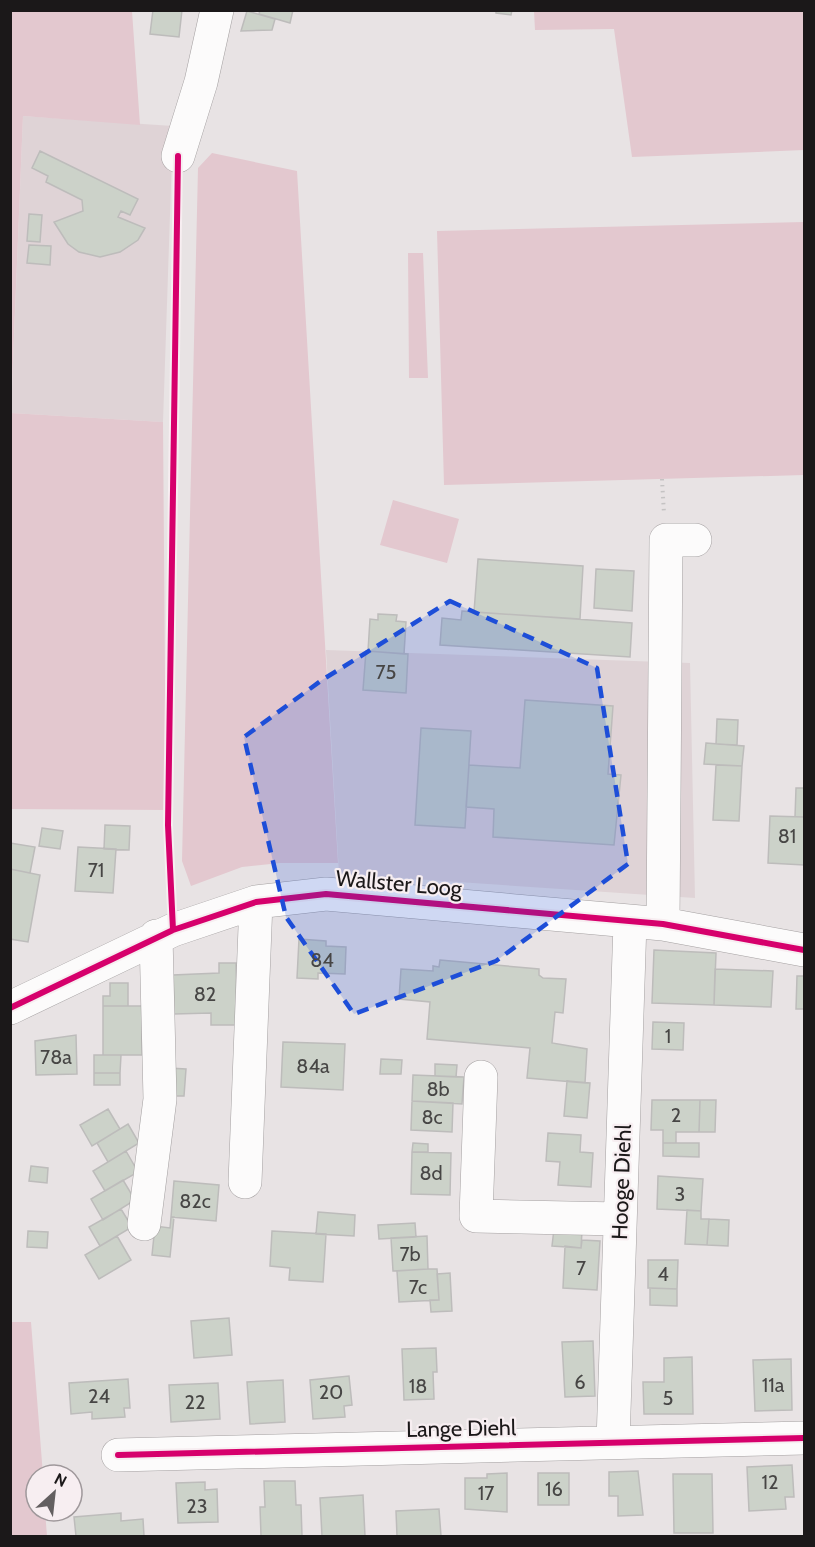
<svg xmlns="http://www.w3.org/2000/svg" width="815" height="1547" font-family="Cabin,sans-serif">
  <rect width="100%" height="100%" fill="#e8e3e4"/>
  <path fill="#dfd3d6" d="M23,116L173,126L163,422L11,413Z
    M326,650L690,663L695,898L339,874Z"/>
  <path fill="#e3c8cf" d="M11,10L132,11L140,125L23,116L11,409Z
    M534,11H804V150L632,157L614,29L535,30Z
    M212,153L297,171L338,863H280L242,867L191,886L182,861L198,168Z
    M804,222V475L444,485L437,231Z
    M408,253H423L428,378H409Z
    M11,413L163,422L166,810L11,809Z
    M393,500L459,519L447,563L380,545Z
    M11,1322H31L43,1475H36V1511H45L47,1536H11Z"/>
  <path fill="#ccd2c9" stroke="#bdbcbb" stroke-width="1.5" d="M153,10H182L179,37L150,34Z
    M260,10H293L290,23L259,14Z
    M496,10H512L511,15L496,13Z
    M247,11L275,19L272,30L241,31Z
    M40,151L138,199L130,215L121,211L118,217L145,228L138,240L120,252L100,257L79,252L68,244L54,222L83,211L82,200L46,182L48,176L32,168Z
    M29,214L42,215L40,242L27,241Z
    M29,245L51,246L50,265L27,263Z
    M478,559L583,566L580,619L474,612Z
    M596,569L634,571L632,611L594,608Z
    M462,611L632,623L630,657L440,645L442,618L461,620Z
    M378,614L397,615L396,621L406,622L404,654L368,651L370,619L378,620Z
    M366,651L408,654L406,693L363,690Z
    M525,700L613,706L608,774L621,775L614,845L493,837L494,809L466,807L469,765L520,768Z
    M717,719L738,720L737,745L716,744Z
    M421,728L471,731L465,828L415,825Z
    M706,743L744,746L742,766L704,764Z
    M716,765L742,766L739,821L713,820Z
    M796,788H804V817H795Z
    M770,816L804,817V865L768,863Z
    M105,825L130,826L129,850L104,849Z
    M42,828L63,831L60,849L39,846Z
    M10,843L35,847L30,873L10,869Z
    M78,847L116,849L113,893L75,891Z
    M10,869L40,875L28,942L10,939Z
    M299,939L326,941V946L346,947L345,974L318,973V979L297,978Z
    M654,950L716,953L714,1005L652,1003Z
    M440,960L539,969V975L543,978L566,979L563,1013L555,1012L552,1043L587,1049L585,1083L527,1078L530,1048L427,1039L430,1002L399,999L401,969L433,971V966L439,967Z
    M219,963H236L237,1025H211V1013L174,1014L173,975L219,973Z
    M715,969L773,971L771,1007L714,1005Z
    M797,976H804V1009H796Z
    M110,983H128V1006H103V996H110Z
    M103,1006H142V1055H103Z
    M653,1022L684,1023L683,1050L652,1049Z
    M76,1035L77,1074L36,1075L35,1041Z
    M283,1042L345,1044L343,1090L281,1087Z
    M94,1055H121L120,1073H94Z
    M381,1059L402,1060L401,1074H380Z
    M435,1064L457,1065L456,1077L435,1076Z
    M168,1068L186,1069L184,1096H168Z
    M94,1073H120V1085H94Z
    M413,1075L464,1077L462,1104L412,1101Z
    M567,1081L590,1083L587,1118L564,1116Z
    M652,1100H700L699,1132H676V1143H663V1130H651Z
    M700,1100H716L715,1132H699Z
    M412,1101L453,1103L452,1132L411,1130Z
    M108,1109L120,1129L92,1146L80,1125Z
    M128,1124L139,1143L108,1162L97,1143Z
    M548,1133L581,1135L580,1152L593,1153L591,1187L558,1185L560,1162L546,1161Z
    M413,1143L428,1144V1152H412Z
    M663,1143H699V1157L663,1156Z
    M126,1151L138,1172L105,1191L93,1171Z
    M412,1152L451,1153L450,1195L411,1194Z
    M31,1166L48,1168L47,1183L29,1181Z
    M658,1176L703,1179L701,1211L657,1209Z
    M123,1180L135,1200L103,1220L91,1199Z
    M174,1181L219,1185L216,1221L171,1217Z
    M121,1209L132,1227L100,1246L89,1227Z
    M687,1210L701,1211V1219H709L707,1245L685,1244Z
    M318,1212L355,1215L354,1236L316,1234Z
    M171,1217H174L170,1257L152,1255L155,1226L170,1228Z
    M709,1219L729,1220L728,1246L707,1245Z
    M415,1223L416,1237L379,1239L378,1225Z
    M554,1229L582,1231L581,1248L552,1246Z
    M28,1231L48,1232L47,1248L27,1247Z
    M272,1231L326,1234L323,1282L289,1280L290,1268L270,1266Z
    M117,1236L131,1260L99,1279L85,1255Z
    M427,1236L428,1269L393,1271L391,1238Z
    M582,1240L600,1241L597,1290L563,1288L565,1246L581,1248Z
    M648,1260H678L677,1289L648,1288Z
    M428,1269H437L439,1300L399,1302L397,1271Z
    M450,1273L452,1311L431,1312L430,1300H439L437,1274Z
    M650,1288L677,1289V1306L650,1305Z
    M229,1318L232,1355L194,1358L191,1321Z
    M593,1341L595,1396L565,1397L562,1342Z
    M436,1348L437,1372H433L434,1399L404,1400L402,1349Z
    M692,1357L693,1414H644L643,1382H664V1358Z
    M791,1359L792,1410L755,1411L753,1360Z
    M349,1376L352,1405L344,1406L345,1417L313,1419L310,1380Z
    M128,1379L130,1408H124L125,1417L92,1419V1412L71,1414L69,1383Z
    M283,1380L285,1422L250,1424L247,1382Z
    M218,1383L220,1419L171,1422L169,1385Z
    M792,1465L794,1497H785L786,1509L749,1511L747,1467Z
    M638,1471L643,1515L618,1516V1496H609V1472Z
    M507,1473V1512L465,1509V1478H487V1474Z
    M538,1473H569V1505H538Z
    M673,1474H712L713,1533H674Z
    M264,1481H295L296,1505H301L302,1536H261L260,1507H265Z
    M205,1482V1490L217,1489L218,1522L178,1523L176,1483Z
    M363,1495L365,1536H322L320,1498Z
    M439,1509L441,1536H397L396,1511Z
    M121,1513V1521L143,1519L144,1536H76L74,1517Z"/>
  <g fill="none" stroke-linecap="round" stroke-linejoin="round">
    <defs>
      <path id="minor" d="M178,156L201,82L217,10
        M663,924L666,540H695
        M10,1008L173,930L256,902L326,894L663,924L804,950
        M481,1077L476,1216L620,1219
        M245,1182L256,902
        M144,1224L160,1099L156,936
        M613,1442L630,922
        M118,1455L804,1438"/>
    </defs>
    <use href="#minor" stroke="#a4a0a1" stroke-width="34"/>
    <path stroke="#c5c3c3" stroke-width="4" stroke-dasharray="1.5 4.5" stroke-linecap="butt" d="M662,479L664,514"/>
    <use href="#minor" stroke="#fcfbfb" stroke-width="33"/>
    <defs>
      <path id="cycleway" d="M173,930L168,825L178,156
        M10,1008L173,930L256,902L326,894L663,924L804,950
        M118,1455L804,1438"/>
    </defs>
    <use href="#cycleway" stroke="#f7eef1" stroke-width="10"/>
    <use href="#cycleway" stroke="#d6006c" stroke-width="6"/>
  </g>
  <path fill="#1d4ed8" fill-opacity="0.2" stroke="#1d4ed8" stroke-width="4.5" stroke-dasharray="12 8" stroke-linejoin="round" d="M450,601L597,668L628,864L496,961L354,1014L286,917L244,737L322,680Z"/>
  <g text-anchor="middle" stroke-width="4.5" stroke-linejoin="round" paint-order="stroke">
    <g font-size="20" fill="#474645">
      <text x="386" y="679">75</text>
      <text x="787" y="843">81</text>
      <text x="96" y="877">71</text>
      <text x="322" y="967">84</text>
      <text x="205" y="1001">82</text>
      <text x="668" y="1043">1</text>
      <text x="56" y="1064">78a</text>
      <text x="313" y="1073">84a</text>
      <text x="438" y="1096">8b</text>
      <text x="676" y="1122">2</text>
      <text x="432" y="1124">8c</text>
      <text x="431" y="1180">8d</text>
      <text x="680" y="1201">3</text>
      <text x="195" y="1208">82c</text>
      <text x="410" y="1261">7b</text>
      <text x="581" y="1275">7</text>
      <text x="663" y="1281">4</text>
      <text x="418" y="1294">7c</text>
      <text x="580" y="1389">6</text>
      <text x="773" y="1392">11a</text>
      <text x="418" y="1393">18</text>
      <text x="331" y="1399">20</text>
      <text x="99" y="1403">24</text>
      <text x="668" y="1405">5</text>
      <text x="195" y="1409">22</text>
      <text x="770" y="1489">12</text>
      <text x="554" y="1496">16</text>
      <text x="486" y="1500">17</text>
      <text x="197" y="1513">23</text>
    </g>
    <g font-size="22" fill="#1b1819" stroke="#f7eef1">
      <text transform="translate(399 883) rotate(5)" y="8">Wallster Loog</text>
      <text transform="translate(621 1182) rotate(-88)" y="8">Hooge Diehl</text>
      <text transform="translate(461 1428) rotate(-1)" y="8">Lange Diehl</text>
    </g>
  </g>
  <rect width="815" height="1547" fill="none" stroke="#1b1819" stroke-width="24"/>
  <g transform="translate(54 1493) rotate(27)"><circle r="28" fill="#f7eef1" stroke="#9f989b" stroke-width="1.5"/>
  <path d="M0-4.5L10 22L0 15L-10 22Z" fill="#635f60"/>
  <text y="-9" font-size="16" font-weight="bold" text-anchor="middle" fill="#1b1819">N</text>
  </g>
</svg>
